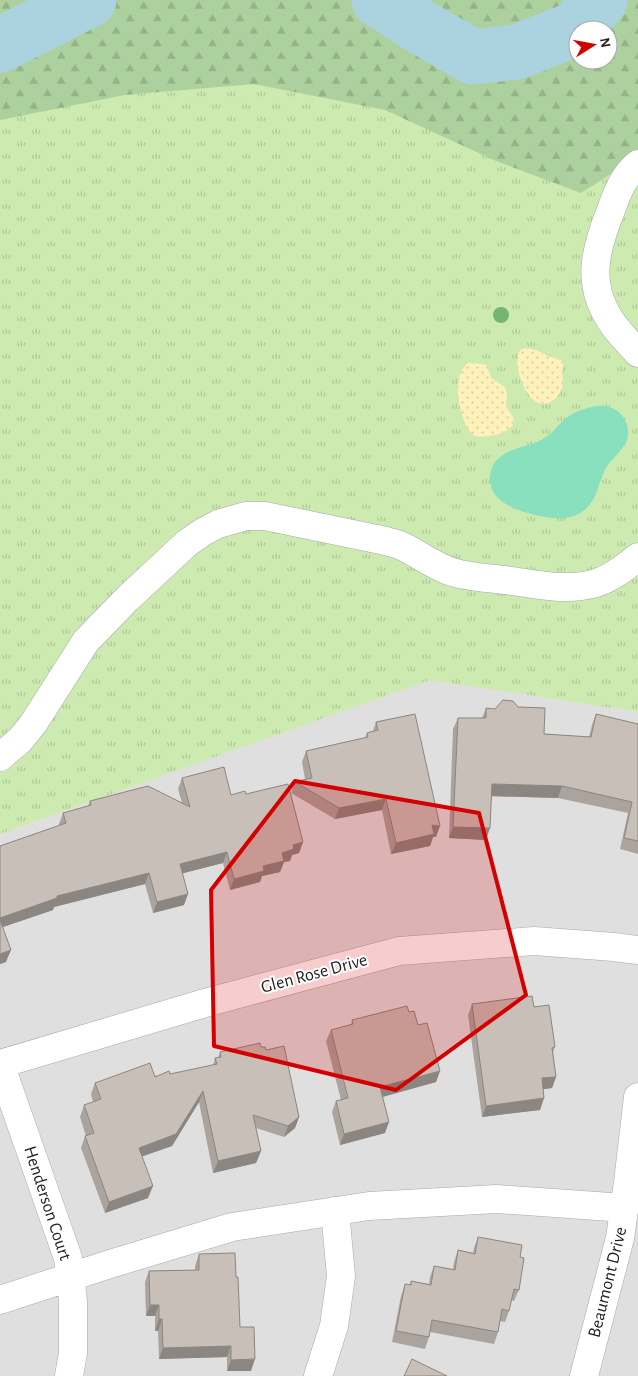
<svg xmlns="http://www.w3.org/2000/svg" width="638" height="1376" font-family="'Alegreya Sans',sans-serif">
  <defs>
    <pattern id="grass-tufts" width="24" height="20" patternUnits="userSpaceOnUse" patternTransform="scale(1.25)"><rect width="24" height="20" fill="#cdebb0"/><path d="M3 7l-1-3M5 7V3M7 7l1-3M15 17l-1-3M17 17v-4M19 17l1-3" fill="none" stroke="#b0c997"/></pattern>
    <pattern id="forest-firs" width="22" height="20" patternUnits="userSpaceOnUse" patternTransform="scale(1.25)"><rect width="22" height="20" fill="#add19e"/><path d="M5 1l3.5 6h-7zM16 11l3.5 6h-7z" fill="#95b388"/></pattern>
    <pattern id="sand-dots" width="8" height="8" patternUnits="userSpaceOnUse" patternTransform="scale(1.25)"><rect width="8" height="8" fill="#fff1ba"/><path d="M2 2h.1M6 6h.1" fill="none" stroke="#dacea0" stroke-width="1.8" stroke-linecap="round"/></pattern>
  </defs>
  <rect width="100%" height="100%" fill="#f2efe9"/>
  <path fill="#e0dfdf" d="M430,679L638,712V1376H0V834Z"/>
  <path fill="url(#grass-tufts)" fill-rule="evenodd" d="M0,0H638V712L430,680L0,834ZM578,30H608V60H578Z"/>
  <path fill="url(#forest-firs)" fill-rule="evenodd" d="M0,0H638V157L581,193L496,161L385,110L254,84L125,95L0,120ZM578,30H608V60H578Z"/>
  <path fill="url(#sand-dots)" d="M525,348C538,349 543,354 554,358C556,359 560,359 562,361C565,364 563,366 562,369C562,376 564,382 562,388C560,393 557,398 552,401C536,412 524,390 520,377C517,367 516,360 520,350Z
    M468,363L483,364L487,366L491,378L505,387C505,389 507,394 507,396C507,400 505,400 506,404C507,412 514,414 514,423C507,435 487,438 474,436C459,422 450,377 468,363Z"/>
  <path fill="#88e0be" d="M597,406C602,406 607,406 612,408C625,413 632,430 626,442C621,452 613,458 607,466C601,476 599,488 594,498C584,517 565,521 545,517C524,513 487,504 490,476C491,469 493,463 498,459C510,447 529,447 543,439C551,435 556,427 563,421C572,412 584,408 597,406Z"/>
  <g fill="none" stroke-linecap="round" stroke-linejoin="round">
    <path stroke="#aad3df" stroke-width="55" d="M379,0L419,26L473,57L517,52L577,28L600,0
      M0,45L89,0"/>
    <defs>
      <path id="minor" d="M638,164C624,175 617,193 611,210C594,252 585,287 615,327C622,336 630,344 638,353
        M0,757L20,740L33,724L86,641L127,599L187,543L203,532L218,524L246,516H265L386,541C392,543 398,544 404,547C420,555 434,566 452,572C468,577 487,578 505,580C534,584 567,592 596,583C612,578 625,567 638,557
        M0,1064L205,1003L399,951L534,941L614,947L638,950
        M0,1064L68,1258L73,1301V1353L69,1376
        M0,1300L110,1264L232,1227L369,1206L497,1199L625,1208
        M318,1376L334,1326L341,1276L335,1211
        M584,1376L620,1238L628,1182L638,1097"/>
    </defs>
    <use href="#minor" stroke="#a9a9a9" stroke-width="29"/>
    <use href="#minor" stroke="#fff" stroke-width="28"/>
  </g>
  <circle fill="#74b475" cx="501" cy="315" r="8"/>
  <path fill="#aba49e" d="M486,708L544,734L589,737L592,725L596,714L638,724V854L620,849L628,813L558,798L491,796L486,840L449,838L453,729L458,718H482Z
    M376,722L436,837H433L430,846L391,854L382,810L335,819L291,793L295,782L305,779L302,762L306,751L365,738L367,733L373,731Z
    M182,778L231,795L246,794L303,842L299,853L292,855L290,861L284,862L280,872L262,876L260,882L230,890L223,863L183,873L184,905L153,913L145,884L54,907L53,910L3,927L6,962L0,964V846L59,826V824L63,813L88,806L90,801L182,803L178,789Z
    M472,1004L534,1007L555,1047L553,1052L556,1077L552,1088L543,1089L544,1098L540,1110L482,1117L468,1015Z
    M409,1012L418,1025L440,1071L436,1082L382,1097L385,1133L340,1145L332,1112L336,1101L341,1100L326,1041L331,1030L351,1025L352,1020Z
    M261,1047L266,1050L299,1117L295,1128L284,1137L256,1128L261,1151L256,1163L213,1173L199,1102L172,1146L142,1156L148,1198L105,1213L81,1148L85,1136H86L80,1117L84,1105L93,1102L91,1094L95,1083L170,1074L213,1065L215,1058H218L220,1052Z
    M478,1237L520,1257L519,1290L514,1301L511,1300L509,1311L505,1322L500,1321L498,1332L494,1344L430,1332L429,1337L425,1349L392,1342L401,1296L405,1284L410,1285L411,1281L429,1284L430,1277L434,1266L453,1269L454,1262L458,1250L473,1253L474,1248Z
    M199,1254L236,1277L240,1327L251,1371H227V1357L159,1359L158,1331H155V1316H146L145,1282L149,1271L195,1270V1266Z"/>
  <path fill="#8b8681" d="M492,784L562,786L558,798L488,796Z
    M386,799L382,810L335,819L339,808Z
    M432,825L440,826L436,837H433L430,846L391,854L396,843Z
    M453,827L490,828L486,840L449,838Z
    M303,842L299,853L292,855L290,861L284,862L280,872L262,876L260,882L230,890L234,879L282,853L293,845Z
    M227,852L223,863L176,875L180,864Z
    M149,873L145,884L54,907L53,910L0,928V918L57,896Z
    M188,894L184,905L153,913L157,902Z
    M11,950L6,962L0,964V954Z
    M440,1071L436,1082L375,1099L380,1087Z
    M556,1077L552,1088L538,1090L542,1078Z
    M203,1091L199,1102L172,1146L135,1159L139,1148Z
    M544,1098L540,1110L482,1117L486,1106Z
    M299,1117L295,1128L284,1137L288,1126Z
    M389,1122L385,1133L340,1145L344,1134Z
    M261,1151L256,1163L213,1173L218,1161Z
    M153,1186L148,1198L105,1213L109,1202Z
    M150,1305H159L155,1316H146Z
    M159,1319H162L158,1331H155Z
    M231,1346L227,1357L159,1359L163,1348Z
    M255,1359L251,1371H227L231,1360Z"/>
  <path fill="#c7bfb8" stroke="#8b8681" d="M503,700L513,701L518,707L545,708L544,734L591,737L596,714L638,724V841L624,838L632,802L562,786L492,784L490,828L453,827L458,718H486V708L495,709Z
    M415,714L440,826L432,825L434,834L396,843L386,799L339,808L295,782L312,778L306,751L368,737L367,733L378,730L376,722Z
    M224,767L231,795L245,791L246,794L288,784L303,842L293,845L294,849L282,853L284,861L263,866L264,871L234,879L227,852L180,864L188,894L157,902L149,873L57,896V898L0,918V846L66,823L63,813L91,805L90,801L148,786L190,807L182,778Z
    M0,920L11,950L0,954Z
    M532,996L534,1007L549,1005L555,1047L552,1048L556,1077L542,1078L544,1098L486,1106L472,1004Z
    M407,1006L409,1012L414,1011L418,1025L427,1023L440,1071L380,1087L389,1122L344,1134L336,1101L348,1098L331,1030L353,1024L352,1020Z
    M260,1043L261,1047H265L266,1050L284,1046L299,1117L288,1126L253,1115L261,1151L218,1161L203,1091L176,1134L139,1148L153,1186L109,1202L85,1136L94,1133L84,1105L101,1099L95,1083L150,1063L155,1077L169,1071L170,1074L217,1064L215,1058L221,1057L220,1052Z
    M478,1237L522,1245L520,1257L524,1258L519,1290L514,1289L509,1311L502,1309L498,1332L432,1320L429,1337L396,1331L405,1284L411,1285V1281L431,1285L434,1266L455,1270L458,1250L475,1254Z
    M235,1253L236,1277H238L240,1327H254L255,1359L231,1360V1346L163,1348L162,1319H159V1305H150L149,1271L199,1270V1254Z
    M412,1359L447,1376H404Z"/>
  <path fill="#d40000" fill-opacity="0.2" stroke="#d40000" stroke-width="4" stroke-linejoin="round" d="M295,781L479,813L526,995L396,1090L214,1046L211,890Z"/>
  <g text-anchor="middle" stroke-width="4" stroke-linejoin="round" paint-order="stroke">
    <g font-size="18" fill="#222" stroke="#fff">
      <text transform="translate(314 973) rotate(-15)" y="6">Glen Rose Drive</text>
      <text transform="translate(48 1203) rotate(72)" y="6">Henderson Court</text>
      <text transform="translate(607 1282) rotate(-76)" y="6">Beaumont Drive</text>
    </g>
  </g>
  <g transform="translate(593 45) rotate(79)"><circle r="24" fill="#ffffff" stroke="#a7a7a7"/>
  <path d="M0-4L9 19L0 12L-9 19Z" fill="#d40000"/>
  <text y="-8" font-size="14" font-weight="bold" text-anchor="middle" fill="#222222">N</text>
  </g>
</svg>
